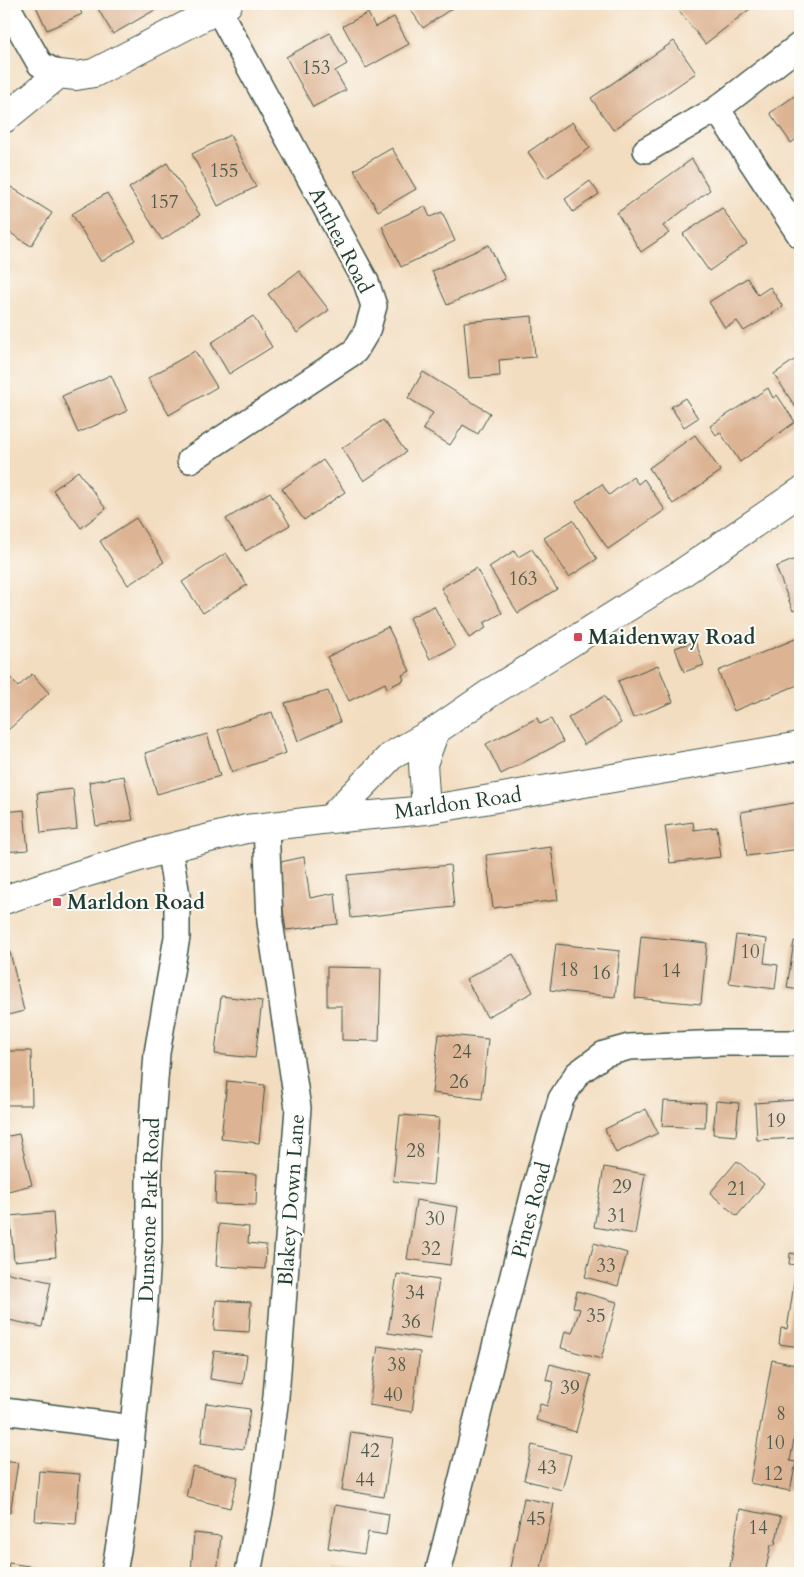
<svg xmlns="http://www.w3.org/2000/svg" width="804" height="1577" font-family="Cardo,serif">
  <rect width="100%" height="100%" fill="#fdfcf7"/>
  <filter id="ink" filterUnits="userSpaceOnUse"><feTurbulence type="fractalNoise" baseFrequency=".02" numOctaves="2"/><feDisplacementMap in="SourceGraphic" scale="10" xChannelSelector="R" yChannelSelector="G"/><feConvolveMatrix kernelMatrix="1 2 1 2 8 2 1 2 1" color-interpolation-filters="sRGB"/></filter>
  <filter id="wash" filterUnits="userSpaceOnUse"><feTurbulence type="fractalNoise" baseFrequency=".0096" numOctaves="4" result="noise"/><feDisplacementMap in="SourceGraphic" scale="20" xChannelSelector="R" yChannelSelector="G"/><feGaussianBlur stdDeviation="1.12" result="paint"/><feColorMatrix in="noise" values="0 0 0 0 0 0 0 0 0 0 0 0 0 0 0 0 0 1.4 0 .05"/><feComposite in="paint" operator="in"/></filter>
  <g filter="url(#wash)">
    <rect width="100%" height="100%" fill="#f3ddc0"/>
    <g id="blocks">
      <path fill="#ddb493" d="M35,4H77L82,14L47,30Z
        M95,4H158L160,7L113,34Z
        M407,4H458L423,28Z
        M683,4H756L705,44L677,8Z
        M368,13L375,27L394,17L409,44L366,68L343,26Z
        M330,33L347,64L335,71L346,90L313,107L286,57Z
        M674,41L696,73L613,130L591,98Z
        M800,92V136L791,143L770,113Z
        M572,122L590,148L546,178L528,152Z
        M230,135L256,187L218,206L192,154Z
        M392,148L416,189L378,211L354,170Z
        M692,159L710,190L663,226L669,233L641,252L617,213Z
        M167,163L200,215L162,240L129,188Z
        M590,181L599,194L573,212L565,199Z
        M11,187L52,213L31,246L4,229V199Z
        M107,193L136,241L101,262L72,214Z
        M425,206L430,217L442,212L455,241L401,267L382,226Z
        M722,208L747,244L709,271L683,234Z
        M489,245L505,279L447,305L432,271Z
        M299,271L329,310L297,333L268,294Z
        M747,278L758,295L770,287L783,307L744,331L737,321L725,328L709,302Z
        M253,316L272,347L229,374L211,343Z
        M532,316L535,357L499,360L500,376L469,378L464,322Z
        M195,351L217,387L169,415L148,378Z
        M800,356V414L774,374Z
        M423,372L490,413L478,434L463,425L450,445L423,429L433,413L408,398Z
        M111,375L127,411L78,433L62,396Z
        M768,388L773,398L777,395L795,422L740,462L720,432L716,435L710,426Z
        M685,398L698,418L684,427L671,407Z
        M383,420L406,452L364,481L342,448Z
        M695,435L721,471L673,504L649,468Z
        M323,460L345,492L304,520L282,489Z
        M78,471L106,509L81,528L53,490Z
        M633,477L638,484L644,479L665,510L608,549L576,502L602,484L609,495Z
        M270,492L290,525L246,551L226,519Z
        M136,518L164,562L128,585L100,541Z
        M573,520L597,559L569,577L544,538Z
        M532,549L557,589L518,613L489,567L514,551L518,557Z
        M226,553L247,585L203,613L182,582Z
        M800,557V608L793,611L776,567Z
        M476,568L502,613L484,623L486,628L469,638L441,588Z
        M434,606L455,647L430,659L409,618Z
        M388,627L410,671L402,675L404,680L387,688L385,683L349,701L327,657Z
        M800,637V684L734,711L718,671Z
        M695,641L704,665L684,672L675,648Z
        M658,665L673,702L633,718L618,681Z
        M4,670L18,687L32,674L49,693L7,731L4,727Z
        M328,691L340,722L298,741L285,703Z
        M604,696L621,723L584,745L568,718Z
        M272,712L286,753L232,772L218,730Z
        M537,718L540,724L551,719L563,742L501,774L486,744Z
        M207,734L220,776L157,794L145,753Z
        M124,776L133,820L96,826L89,782Z
        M73,789L77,829L41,833L37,793Z
        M800,802V849L747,856L741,812Z
        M24,810L28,850L4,852V812Z
        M693,822L694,830L717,827L721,857L670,863L665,826Z
        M551,847L558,900L493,908L486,855Z
        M304,857L310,898L335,893L338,924L286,930L276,863Z
        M450,865L454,907L351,918L347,875Z
        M736,935L767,939L764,963L778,965L775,989L729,983Z
        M641,936L707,943L701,1004L635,998Z
        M794,941L800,942V990L787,988Z
        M556,944L620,951L615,997L550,990Z
        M10,952L24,1011L4,1016V954Z
        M513,954L533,992L487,1017L466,979Z
        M327,967L381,968L379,1041L342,1040V1006H327Z
        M221,996L262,1001L255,1058L215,1054Z
        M439,1034L488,1039L482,1099L432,1093Z
        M4,1051H31L32,1105H4Z
        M227,1081L265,1085L259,1143L221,1139Z
        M795,1100L797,1138L757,1140L755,1103Z
        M664,1101L706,1103L705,1128L662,1126Z
        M716,1101L739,1103L736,1136L713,1134Z
        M646,1109L658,1133L616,1153L605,1129Z
        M400,1115L439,1118L433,1185L393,1181Z
        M19,1134L32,1185L4,1192V1137Z
        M737,1161L764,1184L737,1216L710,1193Z
        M604,1167L645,1174L635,1234L594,1227Z
        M216,1172L257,1174L256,1205L215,1204Z
        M416,1200L458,1207L450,1265L407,1259Z
        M53,1212L56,1257L14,1261L10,1216Z
        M219,1224L249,1227L248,1243L266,1245L265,1269L216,1266Z
        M594,1243L627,1253L618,1286L585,1277Z
        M790,1253L800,1255V1347L779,1344L781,1328L787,1329L792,1297L796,1265L789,1264Z
        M4,1272L51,1282L42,1327L4,1319Z
        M397,1274L439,1280L430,1339L388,1333Z
        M577,1291L617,1302L601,1359L561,1348L565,1331L572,1333L580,1309L573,1307Z
        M216,1300L251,1302L249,1332L214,1330Z
        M378,1346L420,1352L412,1412L369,1405Z
        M214,1351L247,1355L243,1384L210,1379Z
        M772,1360L800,1366V1407L790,1461L796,1462L790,1491L750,1483Z
        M550,1364L591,1375L576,1432L536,1420L540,1404L547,1406L554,1382L546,1380Z
        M206,1403L250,1409L244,1449L201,1443Z
        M351,1432L393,1438L384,1497L342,1490Z
        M532,1445L571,1455L562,1490L524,1480Z
        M4,1461L18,1463L10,1513L4,1512Z
        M193,1467L238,1477L230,1508L186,1497Z
        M39,1471L80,1474L76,1524L35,1521Z
        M524,1498L554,1504L540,1573L510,1568Z
        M335,1505L389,1514L386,1535L368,1532L364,1554L328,1548Z
        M740,1509L781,1517L775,1545H771L765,1573H729Z
        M194,1533L221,1536L217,1573H191Z
        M9,1563L61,1571L60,1573H7Z
        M333,1567L363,1572L362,1573H332Z"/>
    </g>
  </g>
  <g filter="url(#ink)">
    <use href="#blocks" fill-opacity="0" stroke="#3f5549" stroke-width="1"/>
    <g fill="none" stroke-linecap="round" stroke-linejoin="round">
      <defs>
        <path id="minor" d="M6,4L40,64L59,74
          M717,109L800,235
          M646,150L717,109L800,45
          M190,460L355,351L367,331L374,306L366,282L218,9
          M4,1411L132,1428
          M114,1573L124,1515L144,1317L149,1240V1161L157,1053L177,937V895L169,848
          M248,1573L263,1496L276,1397L298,1108L270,922L266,826
          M438,1573L535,1188L561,1099L577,1074L604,1054L629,1047L723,1043H800"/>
        <path id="tertiary" d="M4,119L59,74L76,76L94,73L228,4
          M426,810L423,764L435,731
          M330,819L391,756L435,731L493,691L679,575L800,492"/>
        <path id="secondary" d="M4,900L75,876L169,848L246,829L330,819L426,810L800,746"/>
      </defs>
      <use href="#minor" stroke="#3f5549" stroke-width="28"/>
      <use href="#tertiary" stroke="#3f5549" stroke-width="30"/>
      <use href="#secondary" stroke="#3f5549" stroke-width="30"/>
      <use href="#minor" stroke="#fff" stroke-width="25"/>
      <use href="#tertiary" stroke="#fff" stroke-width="28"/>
      <use href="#secondary" stroke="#fff" stroke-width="28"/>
    </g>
  </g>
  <g fill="#d1495b" stroke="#fdfcf7" stroke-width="2">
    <rect x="573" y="632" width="10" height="10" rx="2.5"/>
    <rect x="52" y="897" width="10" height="10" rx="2.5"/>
  </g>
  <g text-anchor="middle" stroke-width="4" stroke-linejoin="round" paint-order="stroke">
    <g font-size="19" fill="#4e5b4c">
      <text x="316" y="74">153</text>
      <text x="224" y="177">155</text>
      <text x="164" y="208">157</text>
      <text x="523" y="585">163</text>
      <text x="750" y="958">10</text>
      <text x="569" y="976">18</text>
      <text x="671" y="977">14</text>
      <text x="601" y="979">16</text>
      <text x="462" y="1058">24</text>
      <text x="459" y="1088">26</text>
      <text x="776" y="1127">19</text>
      <text x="416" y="1157">28</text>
      <text x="622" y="1193">29</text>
      <text x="737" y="1195">21</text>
      <text x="617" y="1222">31</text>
      <text x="435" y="1225">30</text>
      <text x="431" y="1255">32</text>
      <text x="606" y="1272">33</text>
      <text x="415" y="1299">34</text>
      <text x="596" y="1322">35</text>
      <text x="411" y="1328">36</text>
      <text x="397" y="1371">38</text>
      <text x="570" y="1394">39</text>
      <text x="393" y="1401">40</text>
      <text x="781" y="1420">8</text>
      <text x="775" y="1449">10</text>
      <text x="370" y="1457">42</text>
      <text x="547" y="1474">43</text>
      <text x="773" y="1480">12</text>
      <text x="365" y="1486">44</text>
      <text x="536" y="1525">45</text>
      <text x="758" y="1534">14</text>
    </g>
    <g font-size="21" fill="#1f3d34" stroke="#fdfcf7">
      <text transform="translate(341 240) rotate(63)" y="7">Anthea Road</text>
      <text transform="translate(458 803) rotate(-8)" y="7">Marldon Road</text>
      <text transform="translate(291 1200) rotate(-86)" y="7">Blakey Down Lane</text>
      <text transform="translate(149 1210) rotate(-88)" y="7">Dunstone Park Road</text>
      <text transform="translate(531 1210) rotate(-75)" y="7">Pines Road</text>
    </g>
    <g font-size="21" font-weight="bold" fill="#1f3d34" stroke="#fdfcf7" text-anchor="start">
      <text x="588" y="644">Maidenway Road</text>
      <text x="67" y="909">Marldon Road</text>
    </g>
  </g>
  <rect width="804" height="1577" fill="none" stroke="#fdfcf7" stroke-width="20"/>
</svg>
